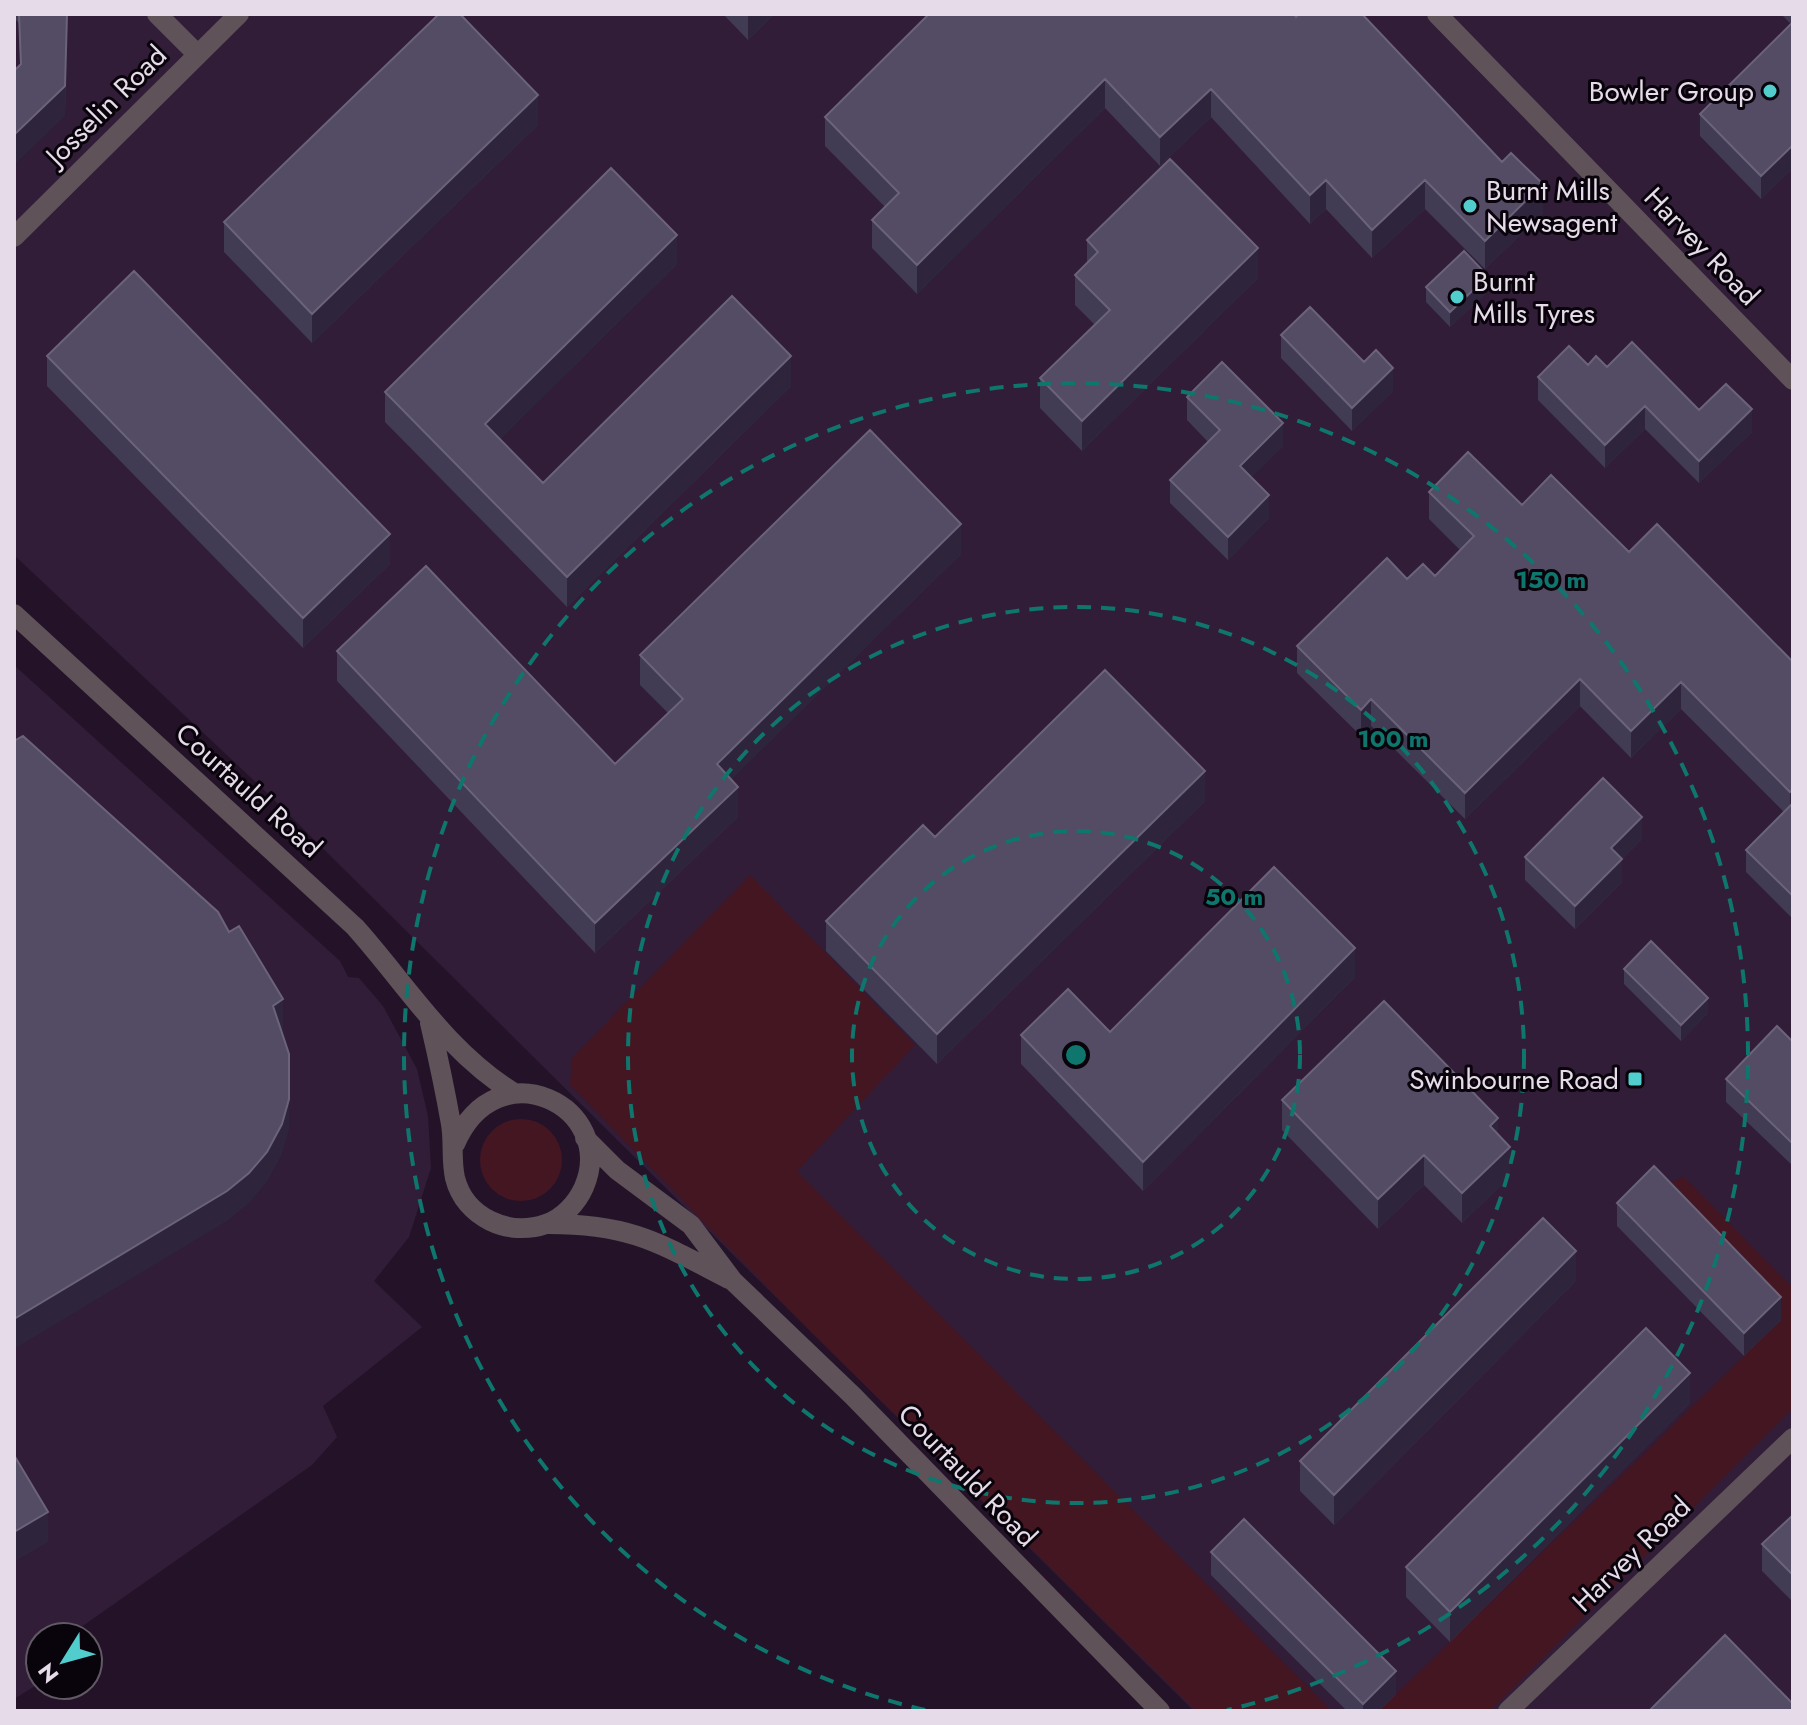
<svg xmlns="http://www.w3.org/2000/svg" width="1807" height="1725" font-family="Jost,sans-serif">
  <rect width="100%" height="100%" fill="#241328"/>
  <path fill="#311d37" d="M14,14H1793V1711H1194L263,789L14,555Z
    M14,665L340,961L348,977L359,978L383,1006L417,1069L428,1116L431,1168L409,1237L374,1281L422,1327L323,1406L337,1437L312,1465L67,1637H40V1656L31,1662L40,1683L14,1699Z"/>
  <path fill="#441621" d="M750,875L915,1045L797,1171L1332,1711H1196L813,1334L570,1085L572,1058Z
    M480 1160a41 41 0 1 1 82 0a41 41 0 1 1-82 0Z
    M1684,1177L1793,1288V1408L1490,1711H1379L1781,1320L1654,1189Z"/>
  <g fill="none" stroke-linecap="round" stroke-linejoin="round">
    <path stroke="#5f5259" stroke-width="20" d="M157,14L197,54
      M1437,14L1793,380
      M14,237L239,14
      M1508,1711L1793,1438"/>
    <path stroke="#5f5259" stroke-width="20" d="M14,614L355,927C407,985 446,1051 514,1093
      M430,1023C438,1057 445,1090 451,1124C454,1142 451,1160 455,1178C465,1218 509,1237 546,1224C563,1218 577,1203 584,1187C618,1107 497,1046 455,1144
      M585,1138L617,1170L691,1225L733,1281L853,1396L1160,1711
      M549,1224C631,1224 659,1243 729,1279"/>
  </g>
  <path fill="#413b54" d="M14,14H67L65,116L20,65L19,23L14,18Z
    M723,14H774L748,40Z
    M1294,14L1543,213L1485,269L1425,209L1372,258L1326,209L1310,224L1211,117L1160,166L1105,108L917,294L872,248V220L885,207L825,146V117Z
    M1781,14H1793V168L1761,199L1700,136V114L1791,24Z
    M538,125L312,343L224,252V222Z
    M1087,240L1258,278L1082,451L1040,408V378L1095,325L1075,305V275L1087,263Z
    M677,264L500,439L543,483L791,386L567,607L385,422V392Z
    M1426,287L1488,291L1450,327L1426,302Z
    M1281,335L1393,391L1352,431L1281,358Z
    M47,356L390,564L303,648L47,386Z
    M1588,365L1607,367L1699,410L1752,432L1699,483L1645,429L1605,468L1538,400V377Z
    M1187,397L1283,446L1251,477L1269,518L1228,560L1170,503V480L1208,442L1187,420Z
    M1429,492L1522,505L1629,552L1793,662V919L1746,872V850L1784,812L1681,709L1631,758L1580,706L1465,819L1371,726L1361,736L1297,673V646L1407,579L1435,576L1460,550L1429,519Z
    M961,554L731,779L738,817L595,953L337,681V651L615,764L668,713L640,685V655Z
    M1205,801L937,1064L826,951V921L935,837Z
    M1642,839L1622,859V882L1575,929L1525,880V857Z
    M1624,969L1708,1013L1681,1041L1624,984Z
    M1355,977L1143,1191L1021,1064V1035L1110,1032Z
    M1793,1042V1166L1726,1102V1079Z
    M1282,1100L1498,1135L1510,1177L1462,1223L1424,1185L1378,1229L1282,1130Z
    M1617,1203L1781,1320L1744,1356L1617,1226Z
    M1576,1281L1334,1525L1300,1491V1461Z
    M1690,1403L1450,1642L1406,1597V1567Z
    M1793,1515V1602L1762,1571V1544Z
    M1211,1552L1396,1694L1379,1711H1347L1211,1575Z"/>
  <path fill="#2e243c" d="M67,14L65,116L14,165V135Z
    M748,14H774L748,40Z
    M1105,79V108L917,294V265Z
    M1211,89V117L1160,166V137Z
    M538,95V125L312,343V314Z
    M1793,145V168L1761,199V176Z
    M1326,180V209L1310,224V195Z
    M1425,180V209L1372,258V230Z
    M1543,184V213L1485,269V241Z
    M677,235V264L485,454V424Z
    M1258,248V278L1082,451V421Z
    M1488,276V291L1450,327V312Z
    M791,356V386L567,607V577Z
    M1393,368V391L1352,431V408Z
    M1645,406V429L1605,468V445Z
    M1752,409V432L1699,483V461Z
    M1283,423V446L1240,489V466Z
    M1269,495V518L1228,560V537Z
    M961,524V554L717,794V764Z
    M390,534V564L303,648V618Z
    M1580,679V706L1465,819V793Z
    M1681,682V709L1631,758V731Z
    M1371,699V726L1361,736V710Z
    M1205,771V801L937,1064V1034Z
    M738,787V817L595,953V923Z
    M1793,789V816L1790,819V792Z
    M1642,817V839L1622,859V882L1575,929V906L1611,848Z
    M1355,948V977L1143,1191V1162Z
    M1708,998V1013L1681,1041V1025Z
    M283,999V1029L273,1036V1006Z
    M289,1054V1129L282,1154L267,1182L249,1203L227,1221L14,1349V1319Z
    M1498,1118V1148L1490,1126Z
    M1510,1147V1177L1462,1223V1193Z
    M1424,1155V1185L1378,1229V1199Z
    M1576,1251V1281L1334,1525V1495Z
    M1781,1297V1320L1744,1356V1333Z
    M1690,1373V1403L1450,1642V1612Z
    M48,1512V1542L14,1562V1532Z
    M1396,1671V1694L1379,1711H1363V1704Z"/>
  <path fill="#534c64" stroke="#6a6379" stroke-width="2" d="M19,14H67L65,86L14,135V71L21,64Z
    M439,14H460L538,95L312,314L224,222Z
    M929,14H1294L1296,17L1299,14H1362L1502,162L1511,153L1543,184L1485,241L1425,180L1372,230L1326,180L1310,195L1211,89L1160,137L1105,79L917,265L872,220L899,193L825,117Z
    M1793,22V145L1761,176L1700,114Z
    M1170,159L1258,248L1082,421L1040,378L1110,310L1075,275L1098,252L1087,240Z
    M611,168L677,235L485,424L543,483L732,296L791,356L567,577L385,392Z
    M1464,251L1488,276L1450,312L1426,287Z
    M134,271L390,534L303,618L47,356Z
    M1310,307L1364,362L1376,350L1393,368L1352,408L1281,335Z
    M1632,342L1699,410L1726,384L1752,409L1699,461L1645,406L1605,445L1538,377L1569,346L1588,365L1596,356L1607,367Z
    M1222,362L1283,423L1240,466L1269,495L1228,537L1170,480L1220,430L1187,397Z
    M870,430L961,524L717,764L738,787L595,923L337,651L426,566L615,764L683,699L640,655Z
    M1468,452L1522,505L1551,475L1629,552L1657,524L1793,662V789L1790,792L1681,682L1631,731L1580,679L1465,793L1371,699L1361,710L1297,646L1387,558L1407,579L1423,564L1435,576L1474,536L1429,492Z
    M1105,670L1205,771L937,1034L826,921L923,825L935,837Z
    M23,736L218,912L229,932L239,926L283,999L273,1006L289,1054V1099L282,1124L267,1152L249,1173L227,1191L14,1319V741Z
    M1603,778L1642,817L1611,848L1622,859L1575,906L1525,857Z
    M1793,803V896L1746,850Z
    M1274,867L1355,948L1143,1162L1021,1035L1068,989L1110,1032Z
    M1651,941L1708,998L1681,1025L1624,969Z
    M1384,1001L1498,1118L1490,1126L1510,1147L1462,1193L1424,1155L1378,1199L1282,1100Z
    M1777,1026L1793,1042V1144L1726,1079Z
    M1654,1166L1781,1297L1744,1333L1617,1203Z
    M1543,1218L1576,1251L1334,1495L1300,1461Z
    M1646,1328L1690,1373L1450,1612L1406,1567Z
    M14,1455L48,1512L14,1532Z
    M1793,1515V1575L1762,1544Z
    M1244,1519L1396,1671L1363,1704L1211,1552Z
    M1725,1635L1793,1704V1711H1649Z"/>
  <g fill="none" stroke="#0f766e" stroke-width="4" stroke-dasharray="14 10">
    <circle cx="1076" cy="1055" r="224"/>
    <circle cx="1076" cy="1055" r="448"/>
    <path d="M925 1710A672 672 0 1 1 1227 1710"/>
  </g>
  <g fill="#52cdcd" stroke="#09040b" stroke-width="3">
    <circle cx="1770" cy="91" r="8"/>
    <circle cx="1470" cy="206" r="8"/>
    <circle cx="1457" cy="297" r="8"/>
    <rect x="1627" y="1071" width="16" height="16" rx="4"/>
  </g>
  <g text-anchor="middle" stroke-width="6" stroke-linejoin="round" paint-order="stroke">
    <g font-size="28" fill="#e6dbe9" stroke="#09040b" text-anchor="end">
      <text x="1754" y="101">Bowler Group</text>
      <text x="1486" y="200" text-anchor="start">Burnt Mills<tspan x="1486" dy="32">Newsagent</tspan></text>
      <text x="1473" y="291" text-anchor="start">Burnt<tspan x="1473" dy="32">Mills Tyres</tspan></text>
      <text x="1619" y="1089">Swinbourne Road</text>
    </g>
    <g font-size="28" fill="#e6dbe9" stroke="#09040b">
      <text transform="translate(106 105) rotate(-45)" y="10">Josselin Road</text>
      <text transform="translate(1702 246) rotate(46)" y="10">Harvey Road</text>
      <text transform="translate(249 790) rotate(42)" y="10">Courtauld Road</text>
      <text transform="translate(968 1475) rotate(46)" y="10">Courtauld Road</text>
      <text transform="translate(1631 1554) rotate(-44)" y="10">Harvey Road</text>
    </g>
  </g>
  <circle cx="1076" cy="1055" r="12" fill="#0f766e" stroke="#09040b" stroke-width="4"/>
  <g font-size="24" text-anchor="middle" font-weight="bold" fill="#0f766e" stroke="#09040b" stroke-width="6" stroke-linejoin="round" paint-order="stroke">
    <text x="1551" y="588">150 m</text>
    <text x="1393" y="747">100 m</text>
    <text x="1234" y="905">50 m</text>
  </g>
  <rect width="1807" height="1725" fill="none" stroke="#e6dbe9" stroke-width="32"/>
  <g transform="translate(64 1661) rotate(233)"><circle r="38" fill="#09040b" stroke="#615a64" stroke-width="2"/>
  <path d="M0-6L14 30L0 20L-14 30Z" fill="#52cdcd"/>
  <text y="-12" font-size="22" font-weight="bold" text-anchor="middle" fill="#e6dbe9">N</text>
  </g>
</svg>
